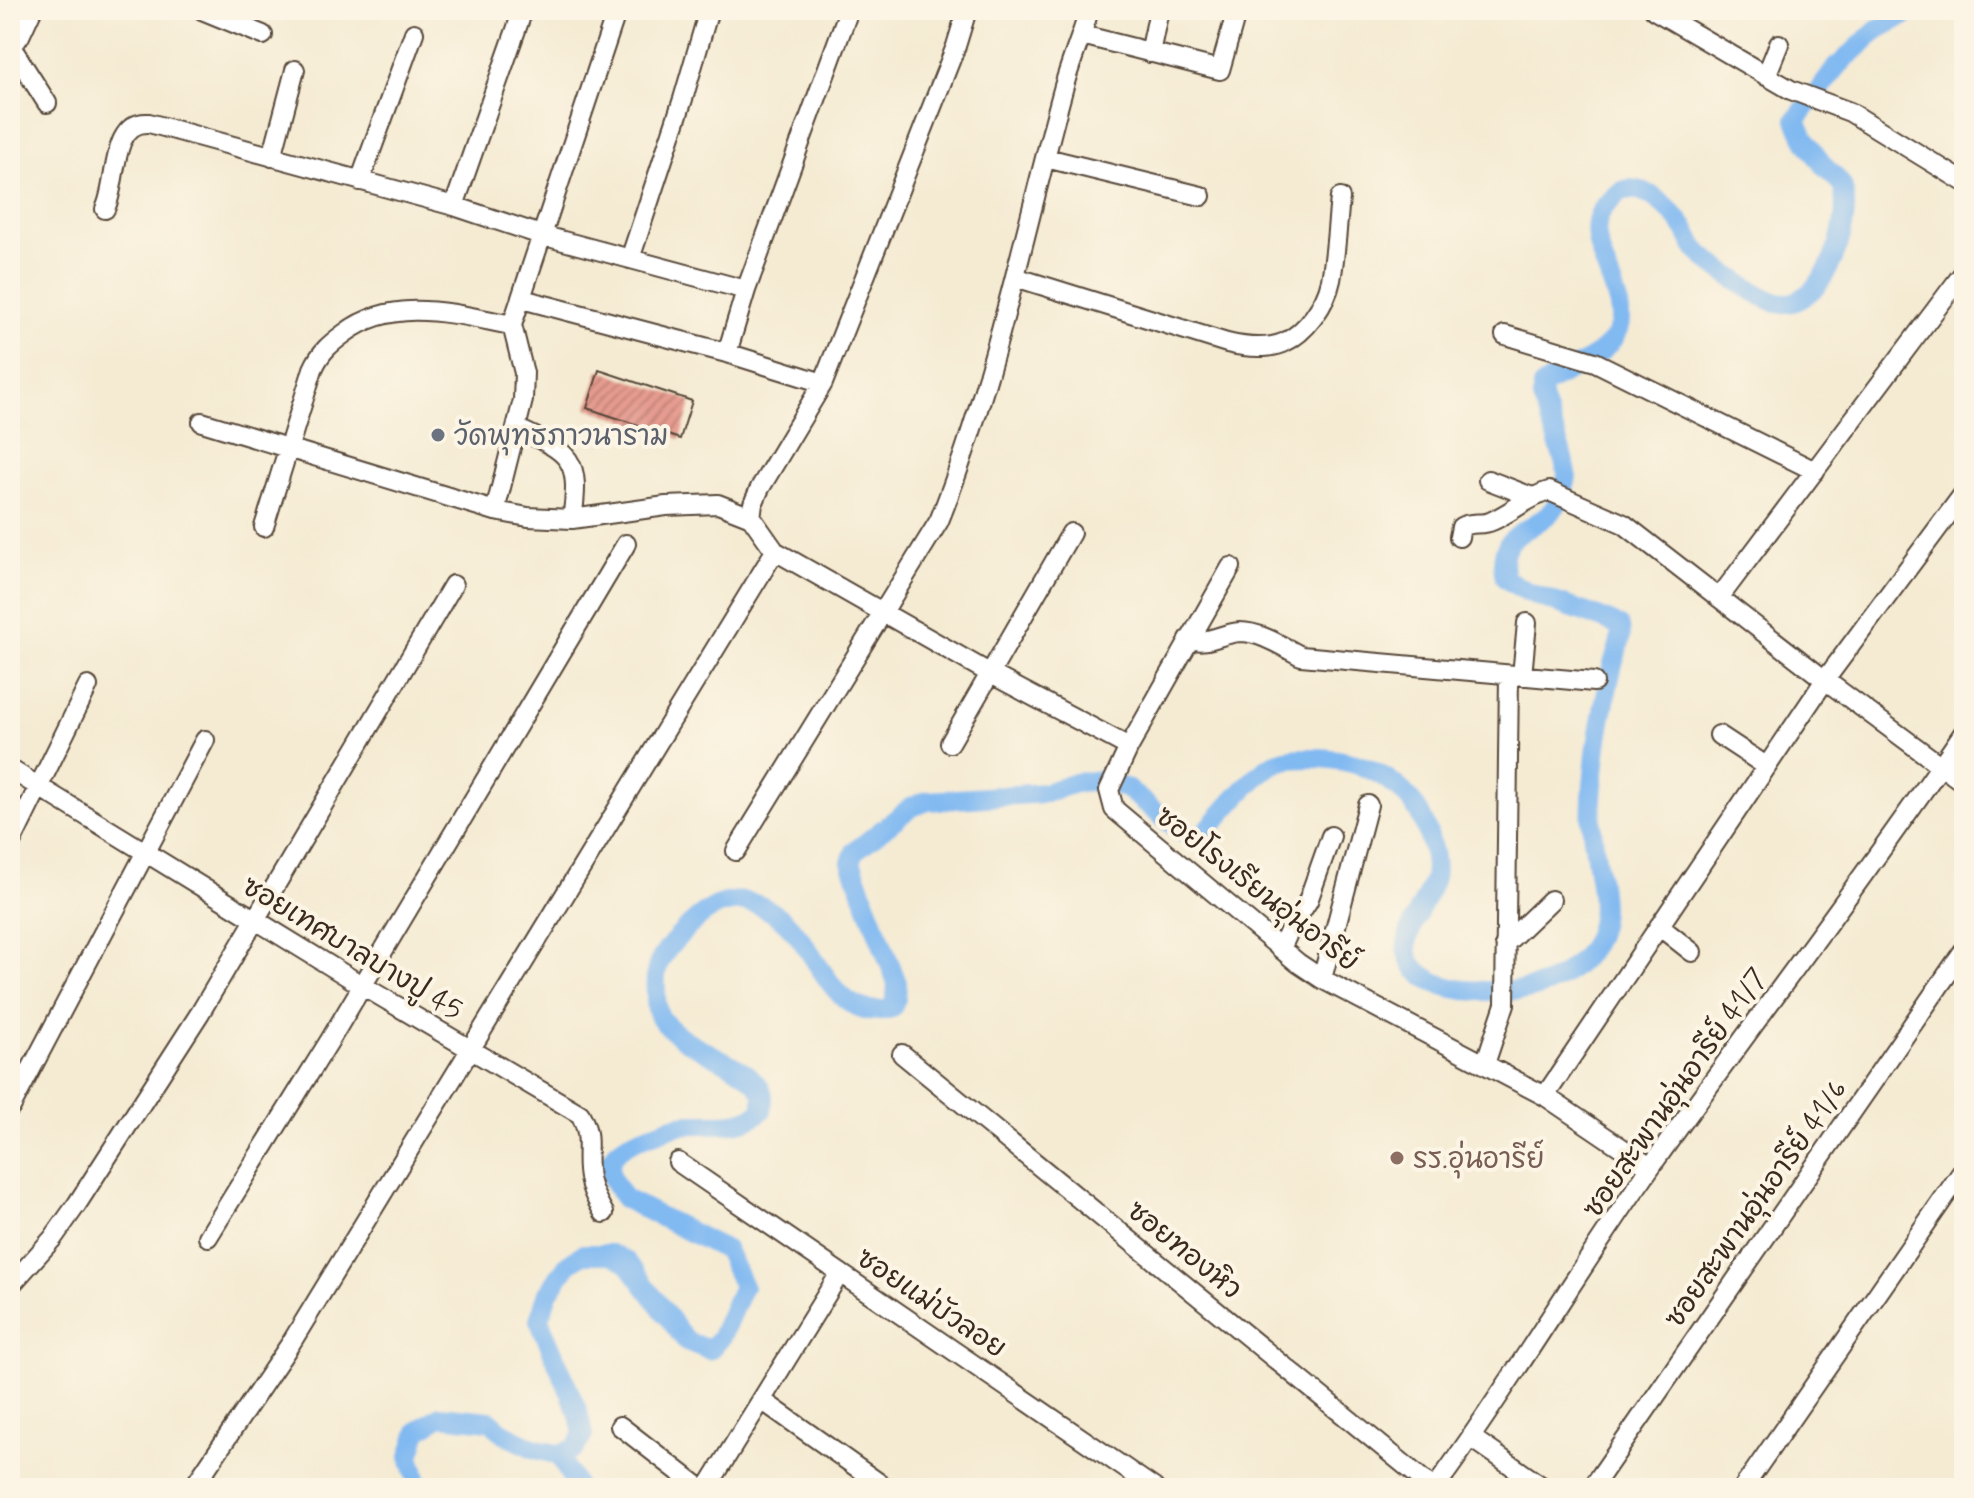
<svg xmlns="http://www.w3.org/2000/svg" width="1974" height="1498" font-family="Mynerve,'Playpen Sans Thai',sans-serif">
  <defs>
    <pattern id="building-hatch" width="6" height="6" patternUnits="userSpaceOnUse" patternTransform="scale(2)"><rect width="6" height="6" fill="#e69b8f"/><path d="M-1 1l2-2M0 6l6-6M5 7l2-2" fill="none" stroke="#bc7f74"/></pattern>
  </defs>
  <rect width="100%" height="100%" fill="#fcf5e5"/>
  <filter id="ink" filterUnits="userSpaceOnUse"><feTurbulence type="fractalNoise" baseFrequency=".0125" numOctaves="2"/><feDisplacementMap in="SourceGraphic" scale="16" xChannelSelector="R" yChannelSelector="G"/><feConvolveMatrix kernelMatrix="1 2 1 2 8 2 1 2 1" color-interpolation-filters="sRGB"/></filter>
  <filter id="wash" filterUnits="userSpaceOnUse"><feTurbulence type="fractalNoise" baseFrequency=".006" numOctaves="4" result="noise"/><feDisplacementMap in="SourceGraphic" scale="32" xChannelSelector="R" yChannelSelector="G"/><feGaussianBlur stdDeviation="1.8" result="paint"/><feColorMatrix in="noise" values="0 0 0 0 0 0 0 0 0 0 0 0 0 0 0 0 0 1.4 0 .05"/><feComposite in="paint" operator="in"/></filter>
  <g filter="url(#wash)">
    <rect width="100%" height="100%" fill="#f5ebd3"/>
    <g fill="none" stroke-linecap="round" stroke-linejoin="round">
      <path stroke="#81b9f1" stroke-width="20" d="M559,1455L577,1488
        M419,1488L410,1456L418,1431L440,1416L490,1421L505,1434L533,1448L559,1455L575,1448L583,1434L578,1411L539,1320L548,1293L568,1264L583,1254H611L627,1262L686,1341L709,1350L720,1339L743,1286L726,1250L625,1199C596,1163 612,1147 650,1135C660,1132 670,1127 680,1125C705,1121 743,1131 762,1110C763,1104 764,1097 762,1092C748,1061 684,1052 660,1017C656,1010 656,1001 656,993C656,986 655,976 657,969C661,950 701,911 720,905C749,894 777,911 795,932C822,963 840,1024 892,1008L896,998L897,983L851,862L855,851L911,807L928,801L1045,793L1075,783L1103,780L1127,789L1180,831L1192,836L1204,833C1220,817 1255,773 1272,765C1285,758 1299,758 1313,758C1367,758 1417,786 1430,841C1433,851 1436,867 1434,877C1426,910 1382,950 1427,978C1451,993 1483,991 1510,991C1551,991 1595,962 1601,919C1605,896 1594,854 1592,829C1590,808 1593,785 1595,763C1598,731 1605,699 1612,668C1615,654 1623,642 1620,627C1584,607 1538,603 1505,578C1492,522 1549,536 1562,493C1564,488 1567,481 1567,475C1567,463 1547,414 1542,398V387C1565,368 1605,361 1618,330C1632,295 1572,235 1608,203C1612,200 1617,193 1622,191C1646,182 1674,212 1686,230C1690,236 1692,245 1698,251C1710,264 1751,291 1768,299C1819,324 1854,227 1843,189C1841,181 1830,173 1824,166C1812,151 1803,138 1796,120L1838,66L1877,30L1915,10"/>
    </g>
    <g id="blocks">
      <path fill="url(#building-hatch)" d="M599,370L692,401L680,439L587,408Z"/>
    </g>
  </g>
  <g filter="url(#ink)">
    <use href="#blocks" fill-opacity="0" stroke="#574739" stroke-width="2"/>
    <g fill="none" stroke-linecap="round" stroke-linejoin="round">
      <defs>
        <path id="minor" d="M202,10L263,35
          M967,10L956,46L823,383L760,488L753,504L751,517L775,551L991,674L1129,747
          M1654,10L1791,90L1850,112L1964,182
          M1082,35L1220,70L1237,10
          M12,48L47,103
          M10,49L20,36L32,10
          M1150,53L1159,10
          M1766,76L1779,44
          M272,157L295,70
          M1046,158L1201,196
          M360,181L414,33
          M454,206L523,10
          M105,209C118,184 110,120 149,123L454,206L541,235L746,290
          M630,259L683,99L709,10
          M1015,277L1227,343C1244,347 1265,350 1283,343C1306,333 1326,304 1331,280C1336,253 1337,225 1340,198
          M522,299L727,353L823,383
          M1505,335L1595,362L1815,471
          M727,353L746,290L849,10
          M202,422L495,511L528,517L572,519L666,506L718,504L751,517
          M516,428C568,452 582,456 572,519
          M1488,480L1532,497
          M495,511L523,400L524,373L512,325L617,10
          M264,527L313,369C321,351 330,344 345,333C395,295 457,315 512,325
          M1459,537L1461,527C1471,521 1482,526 1492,521C1512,512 1528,497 1549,491L1624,524L1825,680L1964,783
          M1231,567L1129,747L1109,790L1114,809L1298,963L1322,979L1545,1096L1650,1167
          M1719,598L1964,272
          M1189,639C1209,645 1221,633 1240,632C1261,632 1283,647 1301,656L1594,682
          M1522,676L1527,623
          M1719,735L1766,766
          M950,743L1071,533
          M10,769L363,986L580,1114C592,1136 586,1146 588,1170C589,1186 596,1199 604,1213
          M10,845L88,686
          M736,851L939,521C995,381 1024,231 1064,86C1071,60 1082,36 1089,10
          M1659,926L1692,952
          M1505,944L1551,900
          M1281,949L1290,929L1308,901L1331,836
          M1322,979L1368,805
          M902,1054L1433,1488
          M1485,1064L1505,1004L1509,675
          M1545,1096L1825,680L1964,493
          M11,1107L205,740
          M678,1162L1154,1488
          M208,1237L330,1040L626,544
          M10,1286L53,1238L77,1204L200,1013L453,585
          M763,1401L886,1488
          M620,1426L700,1488
          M1472,1438L1544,1488
          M193,1488L291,1343L775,551
          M707,1488L840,1273
          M1435,1488C1512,1383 1577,1271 1652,1165C1755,1020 1864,879 1964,732
          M1592,1488L1964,950
          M1743,1488L1964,1169"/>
      </defs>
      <use href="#minor" stroke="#574739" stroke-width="22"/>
      <use href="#minor" stroke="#fff" stroke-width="18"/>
    </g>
  </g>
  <circle fill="#6b7280" stroke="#fcf5e5" stroke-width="3" cx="438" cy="435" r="8"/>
  <circle fill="#8d6e63" stroke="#fcf5e5" stroke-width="3" cx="1397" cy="1158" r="8"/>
  <g text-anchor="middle" stroke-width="8" stroke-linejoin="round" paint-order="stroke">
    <g font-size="28" fill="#5b616d" stroke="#fcf5e5" text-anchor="start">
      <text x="454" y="445">วัดพุทธภาวนาราม</text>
    </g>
    <g font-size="28" fill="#3b2a1e" stroke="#fcf5e5">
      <text transform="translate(1258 888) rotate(38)" y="10">ซอยโรงเรียนอุ่นอารีย์</text>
      <text transform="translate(353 947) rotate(31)" y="10">ซอยเทศบาลบางปู 45</text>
      <text transform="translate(1674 1092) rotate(-55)" y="10">ซอยสะพานอุ่นอารีย์ 41/7</text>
      <text transform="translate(1755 1203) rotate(-55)" y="10">ซอยสะพานอุ่นอารีย์ 41/6</text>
      <text transform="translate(1185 1249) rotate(39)" y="10">ซอยทองหิว</text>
      <text transform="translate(932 1302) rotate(34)" y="10">ซอยแม่บัวลอย</text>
    </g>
    <g font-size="28" fill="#785e54" stroke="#fcf5e5" text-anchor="start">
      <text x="1413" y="1168">รร.อุ่นอารีย์</text>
    </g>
  </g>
  <rect width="1974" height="1498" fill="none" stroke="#fcf5e5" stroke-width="40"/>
</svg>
